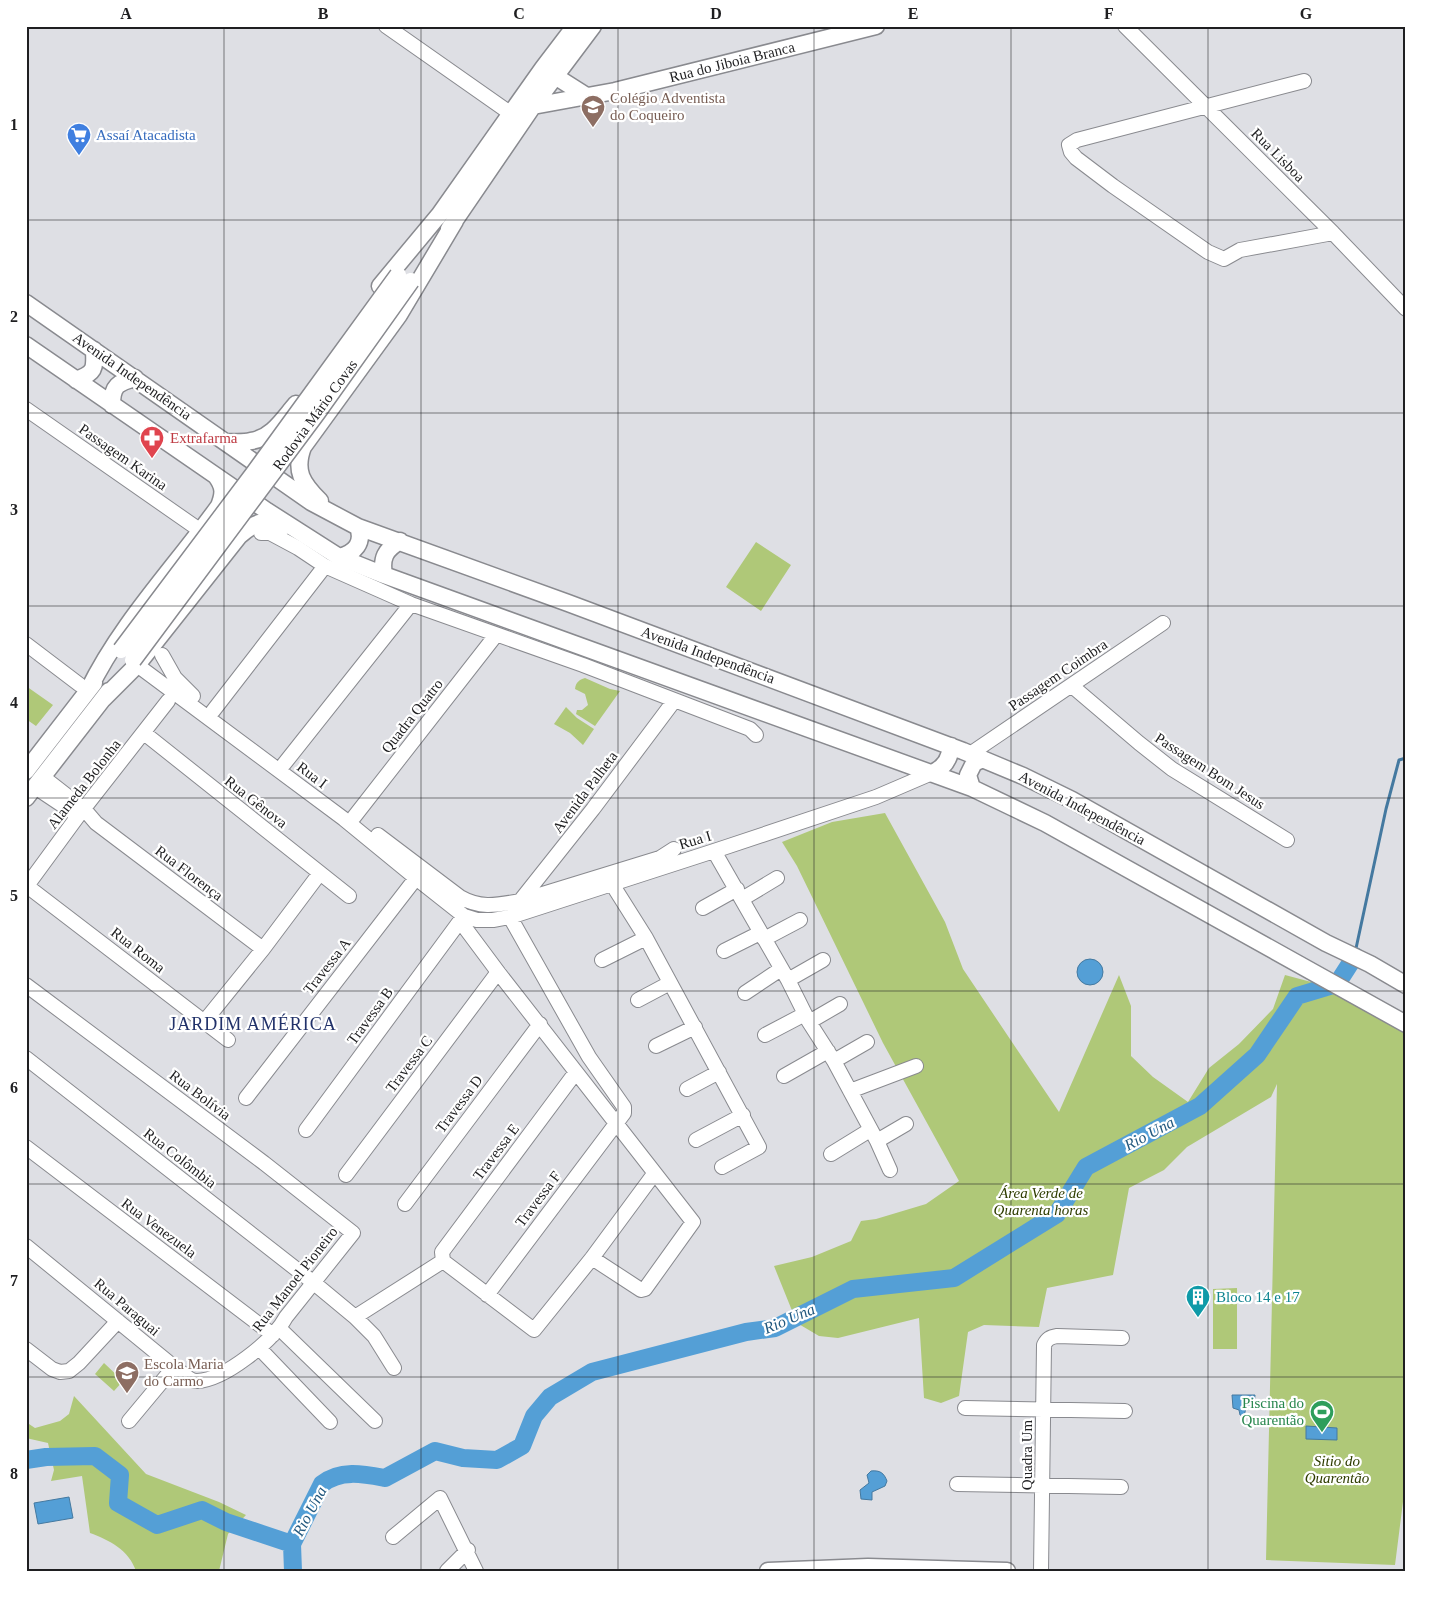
<svg xmlns="http://www.w3.org/2000/svg" width="1432" height="1597" font-family="'Times New Roman',serif">
  <rect width="100%" height="100%" fill="#dedfe4"/>
  <path fill="#afc878" d="M756,542L791,565L761,611L726,587Z
    M585,678L610,689L620,691L595,726L576,714L577,710H582L588,705L585,694L575,689C576,682 579,680 585,678Z
    M26,686L53,705L36,726L26,719Z
    M566,707L577,718L594,729L583,745L570,733L554,724Z
    M885,813L945,922L963,969L1059,1112L1119,975L1131,1006V1056L1153,1077L1188,1102L1209,1068L1239,1044L1273,1009L1285,975L1315,983L1309,1000L1334,994L1406,1034V1478L1395,1565L1266,1560L1277,1084L1271,1097L1187,1147L1164,1170L1129,1188L1113,1275L1047,1288L1039,1327L984,1325L968,1332L959,1396L941,1403L924,1398L919,1318L838,1338L819,1336L797,1323L774,1266L812,1257L851,1241L861,1221L876,1219L926,1204L959,1181L883,1043L797,866L782,842L832,822Z
    M1237,1288V1349H1213V1289Z
    M104,1363L123,1381L114,1391L95,1374Z
    M74,1396L146,1474L219,1502L246,1515L228,1534L219,1571H136C129,1550 109,1540 90,1533L82,1476L51,1481L54,1470L48,1443L26,1438V1422L35,1428L60,1421L69,1414Z"/>
  <path fill="#549fd6" stroke="#4479a0" d="M1077 972a13 13 0 1 1 26 0a13 13 0 1 1-26 0Z
    M1232,1395H1255L1254,1406L1243,1405L1246,1408L1244,1416L1240,1415L1239,1410L1233,1408Z
    M1306,1426L1337,1428V1440L1306,1439Z
    M871,1471C880,1470 884,1473 887,1481L885,1486L872,1492V1500L861,1499L860,1490L869,1483L867,1475Z
    M69,1497L73,1518L38,1524L34,1503Z"/>
  <g fill="none" stroke-linecap="round" stroke-linejoin="round">
    <path stroke="#4479a0" stroke-width="3" d="M1355,953L1386,809L1399,760L1406,758"/>
    <path stroke="#549fd6" stroke-width="18" d="M26,1460L46,1457L95,1456L120,1475L118,1503L157,1525L202,1510L226,1522L292,1544L322,1484C340,1469 364,1474 385,1478L435,1451L463,1458L497,1460L522,1446L534,1416L550,1397L592,1372L746,1332L775,1328L853,1289L954,1278L1057,1214L1086,1167L1200,1106L1257,1055L1297,996L1337,984L1355,956
      M292,1544L293,1571"/>
    <defs>
      <path id="minor" d="M386,26L520,120
        M1125,26L1333,233L1406,309
        M1304,81L1077,140L1069,145L1071,152L1076,158L1113,186L1208,252L1224,259L1240,250L1333,233
        M26,409L201,531
        M261,533H270L298,548L325,566L411,604L583,665L750,729L756,735
        M26,644L80,685
        M162,655L175,678L193,696
        M137,665L344,819L416,878L464,916L477,920H493L510,917L714,851L876,797L932,773
        M1072,686L1139,743L1172,769L1287,840
        M213,711L325,566
        M144,733L349,896
        M970,754L1163,623
        M284,764L411,604
        M43,777L84,809L96,823L263,949
        M35,787L77,815
        M354,817L496,635
        M378,835L460,897C481,909 497,905 520,901L660,858L674,849
        M714,851L788,980L809,1022L834,1061L877,1141L890,1170
        M612,884L646,938L759,1147L722,1167
        M27,886L228,1040
        M26,887L78,816L168,701
        M742,899L777,878
        M520,901L593,809L674,701
        M703,908L737,889
        M464,916L460,921L498,972L693,1222L645,1289L641,1290L592,1258
        M764,939L800,920
        M724,951L760,933
        M602,960L646,938
        M788,980L823,960
        M26,985L264,1163L353,1233L286,1317C273,1341 224,1380 197,1381C188,1381 181,1371 174,1367L26,1246
        M745,993L781,969
        M638,1000L670,983
        M204,1022L263,949L320,873
        M809,1022L840,1004
        M765,1035L805,1014
        M656,1046L695,1027
        M26,1058L314,1283L355,1317L374,1336L394,1368
        M834,1061L867,1042
        M576,1072L442,1252L443,1261L534,1330L592,1258L654,1174
        M784,1076L828,1051
        M687,1089L719,1072
        M850,1091L916,1066
        M246,1098L416,878
        M306,1130L460,921
        M696,1140L743,1115
        M877,1141L906,1124
        M26,1147L273,1335
        M831,1154L870,1130
        M346,1175L498,972
        M405,1204L540,1024
        M487,1295L624,1113V1107L589,1057L510,917
        M355,1317L443,1261
        M279,1328L375,1421
        M26,1349L52,1369L60,1372L69,1371L79,1363L118,1321
        M260,1349L330,1422
        M965,1408L1125,1411
        M129,1421L174,1367
        M957,1484L1121,1487
        M393,1537L440,1498L476,1571
        M447,1571L468,1550
        M1041,1571L1044,1345C1047,1339 1050,1337 1057,1336L1122,1338"/>
      <path id="major" d="M547,71L588,97
        M533,106L615,91L876,26
        M437,218L543,68L575,26
        M449,229L533,106L593,26
        M380,286L444,209
        M26,303L311,502L358,527L568,603L963,751L1023,776L1072,800L1326,943L1370,964L1406,985
        M26,345L267,511L339,557L384,575L972,788L1045,823L1406,1024
        M76,380C95,373 95,369 94,350
        M112,405C112,385 118,383 135,378
        M226,442C234,442 243,443 251,441C272,438 283,419 296,404
        M320,501C302,483 294,471 303,447L399,315L455,221
        M339,557C355,553 364,543 358,527
        M384,575C381,558 385,550 400,541
        M88,691C121,623 175,567 219,506C224,493 224,487 216,476
        M103,699L137,665L239,536C255,522 264,518 283,527
        M26,771L94,683
        M932,773C944,768 950,759 951,746
        M972,788L968,775L974,763L983,759
        M26,798L109,691
        M768,1571L868,1567L1007,1571"/>
    </defs>
    <use href="#minor" stroke="#898a8f" stroke-width="16"/>
    <use href="#major" stroke="#898a8f" stroke-width="19"/>
    <use href="#minor" stroke="#fff" stroke-width="14"/>
    <use href="#major" stroke="#fff" stroke-width="16"/>
    <defs>
      <path id="major-bridge" d="M121,650L254,473L398,275
        M133,660L317,413L411,281"/>
    </defs>
    <use href="#major-bridge" stroke="#898a8f" stroke-width="19" stroke-linecap="butt"/>
    <use href="#major-bridge" stroke="#fff" stroke-width="16"/>
  </g>
  <path fill="none" stroke="#1f1f21" stroke-width="1" stroke-opacity="0.55" d="M224,26V1571M421,26V1571M618,26V1571M814,26V1571M1011,26V1571M1208,26V1571M26,220H1406M26,413H1406M26,606H1406M26,798H1406M26,991H1406M26,1184H1406M26,1377H1406"/>
  <defs>
    <symbol id="school-pin" viewBox="-11 -11 22 30"><path d="M0 17L-7.5 6A9.5 9.5 0 1 1 7.5 6Z" fill="#8d6e63" stroke="#fff"/><path d="M0-5L7-2L0 1L-7-2ZM-4 1L0 2.5L4 1V4Q0 6-4 4Z" fill="#fff"/></symbol>
    <symbol id="supermarket-pin" viewBox="-11 -11 22 30"><path d="M0 17L-7.5 6A9.5 9.5 0 1 1 7.5 6Z" fill="#3f7fe0" stroke="#fff"/><path d="M-6-5.5h2.5l.6 2H6L4.5 2H-2.5L-4.4-4H-6ZM-1.5 3.2a1.3 1.3 0 1 0 .1 0ZM3 3.2a1.3 1.3 0 1 0 .1 0Z" fill="#fff"/></symbol>
    <symbol id="pharmacy-pin" viewBox="-11 -11 22 30"><path d="M0 17L-7.5 6A9.5 9.5 0 1 1 7.5 6Z" fill="#e0444e" stroke="#fff"/><path d="M-2-6h4v4h4v4h-4v4h-4v-4h-4v-4h4Z" fill="#fff"/></symbol>
    <symbol id="building-pin" viewBox="-11 -11 22 30"><path d="M0 17L-7.5 6A9.5 9.5 0 1 1 7.5 6Z" fill="#0f9aa8" stroke="#fff"/><path d="M-4-6H4V6H1V3H-1V6H-4ZM-2.5-4.3h1.7v1.8h-1.7ZM.8-4.3h1.7v1.8H.8ZM-2.5-1h1.7V.8h-1.7ZM.8-1h1.7V.8H.8Z" fill="#fff"/></symbol>
    <symbol id="stadium-pin" viewBox="-11 -11 22 30"><path d="M0 17L-7.5 6A9.5 9.5 0 1 1 7.5 6Z" fill="#2e9e5b" stroke="#fff"/><path d="M0-5a6.5 5 0 1 0 0 10a6.5 5 0 1 0 0-10ZM-3.5-1.8h7v3.6h-7Z" fill="#fff"/></symbol>
  </defs>
  <g fill-rule="evenodd">
    <use href="#school-pin" x="579" y="93" width="28" height="38"/>
    <use href="#supermarket-pin" x="65" y="121" width="28" height="38"/>
    <use href="#pharmacy-pin" x="138" y="424" width="28" height="38"/>
    <use href="#building-pin" x="1184" y="1283" width="28" height="38"/>
    <use href="#school-pin" x="113" y="1359" width="28" height="38"/>
    <use href="#stadium-pin" x="1308" y="1398" width="28" height="38"/>
  </g>
  <g text-anchor="middle" stroke-width="4.5" stroke-linejoin="round" paint-order="stroke">
    <g font-size="15" fill="#1f1f21" stroke="#fff">
      <text transform="translate(732 62) rotate(-14)" y="5">Rua do Jiboia Branca</text>
      <text transform="translate(1278 155) rotate(45)" y="5">Rua Lisboa</text>
      <text transform="translate(132 376) rotate(35)" y="5">Avenida Independência</text>
      <text transform="translate(315 415) rotate(-54)" y="5">Rodovia Mário Covas</text>
      <text transform="translate(123 457) rotate(35)" y="5">Passagem Karina</text>
      <text transform="translate(708 655) rotate(20)" y="5">Avenida Independência</text>
      <text transform="translate(1058 675) rotate(-34)" y="5">Passagem Coimbra</text>
      <text transform="translate(412 716) rotate(-52)" y="5">Quadra Quatro</text>
      <text transform="translate(1210 771) rotate(33)" y="5">Passagem Bom Jesus</text>
      <text transform="translate(312 775) rotate(37)" y="5">Rua I</text>
      <text transform="translate(84 784) rotate(-52)" y="5">Alameda Bolonha</text>
      <text transform="translate(585 792) rotate(-53)" y="5">Avenida Palheta</text>
      <text transform="translate(256 802) rotate(38)" y="5">Rua Gênova</text>
      <text transform="translate(1082 808) rotate(28)" y="5">Avenida Independência</text>
      <text transform="translate(695 840) rotate(-17)" y="5">Rua I</text>
      <text transform="translate(189 873) rotate(37)" y="5">Rua Florença</text>
      <text transform="translate(138 950) rotate(38)" y="5">Rua Roma</text>
      <text transform="translate(327 966) rotate(-52)" y="5">Travessa A</text>
      <text transform="translate(370 1016) rotate(-54)" y="5">Travessa B</text>
      <text transform="translate(409 1064) rotate(-53)" y="5">Travessa C</text>
      <text transform="translate(200 1095) rotate(37)" y="5">Rua Bolívia</text>
      <text transform="translate(459 1104) rotate(-53)" y="5">Travessa D</text>
      <text transform="translate(496 1152) rotate(-53)" y="5">Travessa E</text>
      <text transform="translate(180 1158) rotate(38)" y="5">Rua Colômbia</text>
      <text transform="translate(538 1199) rotate(-53)" y="5">Travessa F</text>
      <text transform="translate(159 1228) rotate(37)" y="5">Rua Venezuela</text>
      <text transform="translate(295 1279) rotate(-52)" y="5">Rua Manoel Pioneiro</text>
      <text transform="translate(127 1307) rotate(40)" y="5">Rua Paraguai</text>
      <text transform="translate(1027 1455) rotate(-90)" y="5">Quadra Um</text>
    </g>
    <g font-size="15" fill="#785e54" stroke="#fff" text-anchor="start">
      <text x="610" y="103">Colégio Adventista<tspan x="610" dy="17">do Coqueiro</tspan></text>
      <text x="144" y="1369">Escola Maria<tspan x="144" dy="17">do Carmo</tspan></text>
    </g>
    <g font-size="15" fill="#366cbe" stroke="#fff" text-anchor="start">
      <text x="96" y="140">Assaí Atacadista</text>
    </g>
    <g font-size="15" fill="#be3a42" stroke="#fff" text-anchor="start">
      <text x="170" y="443">Extrafarma</text>
    </g>
    <g font-size="15" font-style="italic" fill="#2f3d00" stroke="#fff">
      <text x="1041" y="1198">Área Verde de<tspan x="1041" dy="17">Quarenta horas</tspan></text>
      <text x="1337" y="1466">Sitio do<tspan x="1337" dy="17">Quarentão</tspan></text>
    </g>
    <g font-size="15" fill="#0d838f" stroke="#fff" text-anchor="start">
      <text x="1216" y="1302">Bloco 14 e 17</text>
    </g>
    <g font-size="15" fill="#27864d" stroke="#fff" text-anchor="end">
      <text x="1304" y="1408">Piscina do<tspan x="1304" dy="17">Quarentão</tspan></text>
    </g>
    <g font-size="16" font-style="italic" fill="#23597f" stroke="#fff">
      <text transform="translate(1149 1133) rotate(-28)" y="6">Rio Una</text>
      <text transform="translate(789 1318) rotate(-23)" y="6">Rio Una</text>
      <text transform="translate(309 1511) rotate(-62)" y="6">Rio Una</text>
    </g>
    <g font-size="18" letter-spacing="1" fill="#213169" stroke="#fff">
      <text x="253" y="1030">JARDIM AMÉRICA</text>
    </g>
  </g>
  <rect width="1432" height="1597" fill="none" stroke="#ffffff" stroke-width="55"/>
  <rect x="28" y="28" width="1376" height="1542" fill="none" stroke="#1f1f21" stroke-width="2"/>
  <g font-size="16" text-anchor="middle" font-weight="bold" fill="#1f1f21">
    <text x="126" y="19">A</text>
    <text x="323" y="19">B</text>
    <text x="519" y="19">C</text>
    <text x="716" y="19">D</text>
    <text x="913" y="19">E</text>
    <text x="1109" y="19">F</text>
    <text x="1306" y="19">G</text>
    <text x="14" y="130">1</text>
    <text x="14" y="322">2</text>
    <text x="14" y="515">3</text>
    <text x="14" y="708">4</text>
    <text x="14" y="901">5</text>
    <text x="14" y="1093">6</text>
    <text x="14" y="1286">7</text>
    <text x="14" y="1479">8</text>
  </g>
</svg>
